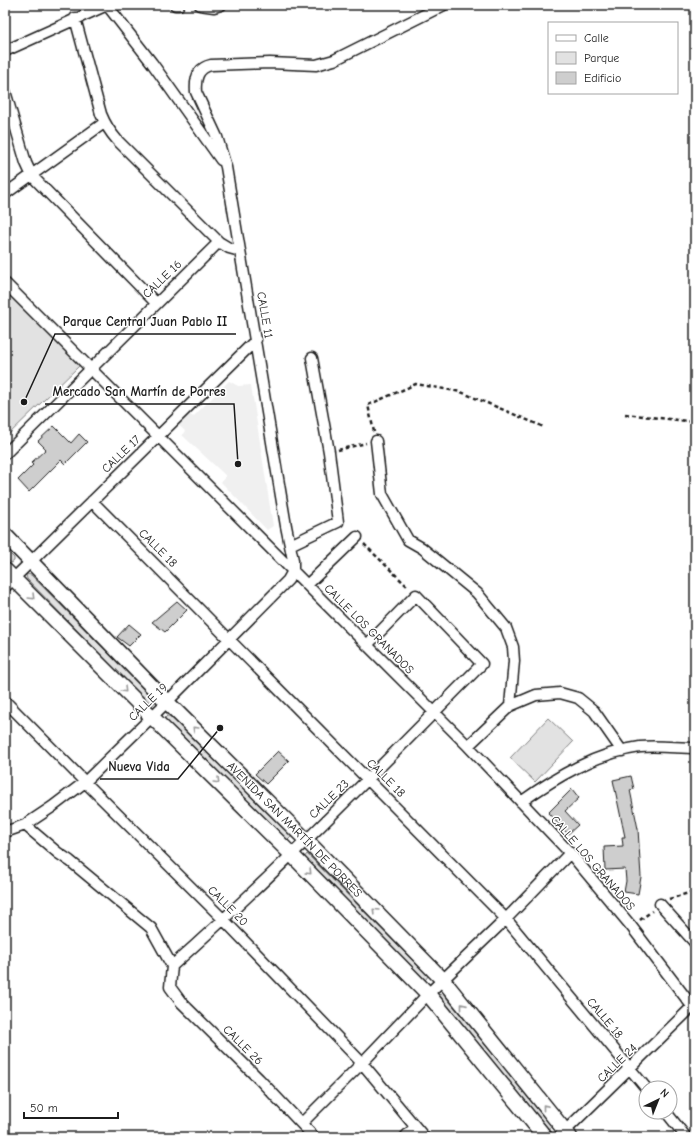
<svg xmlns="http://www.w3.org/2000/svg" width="700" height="1142" font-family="'Comic Neue',sans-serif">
  <rect width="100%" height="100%" fill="#fff"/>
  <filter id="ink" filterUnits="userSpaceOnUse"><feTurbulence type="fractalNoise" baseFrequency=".025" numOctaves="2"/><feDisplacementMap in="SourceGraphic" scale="8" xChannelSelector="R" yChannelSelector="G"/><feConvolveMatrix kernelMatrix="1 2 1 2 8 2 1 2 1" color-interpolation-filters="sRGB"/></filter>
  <g filter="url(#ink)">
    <path fill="#f0f0f0" d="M229,381L238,386L251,385L273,526L267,530L221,482L226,476L182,435L185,431L177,424L188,413L193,417Z"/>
    <path fill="#e2e2e2" stroke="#7f7f7f" d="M10,295L80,365L5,438V300Z
      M5,549L14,558V561L11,563L5,556Z
      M27,574L31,575L155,700L154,704L151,706L27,579L26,575Z
      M167,716H171L292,836L287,841L164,719Z
      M548,718L573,742L535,782L510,758Z
      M307,854L428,976L424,982L303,859Z
      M440,994L444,995L552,1125L547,1131L438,999Z"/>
    <path fill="#cecece" stroke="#1c1c1c" d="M54,426L71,443L79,434L87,442L65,464L61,460L29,492L18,480L33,465L31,463L46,449L38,441Z
      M177,601L187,610L165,632L152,622Z
      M129,624L141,634L129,646L117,637Z
      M278,751L289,761L266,784L255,774Z
      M631,776L634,789L630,790L638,829L641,877L638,894L624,892L626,881L625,869L605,870L604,847L623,846L622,837H625L613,780Z
      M572,789L579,798L565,811L578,825L568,834L548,813Z"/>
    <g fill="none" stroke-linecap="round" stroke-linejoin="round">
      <defs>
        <path id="street" d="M107,5L152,63L221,160
          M175,5H179
          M200,5L214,7L221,5
          M75,18L101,114C105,124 110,132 117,140L219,242L229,248L240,251
          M5,51L107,5
          M5,91L26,163L32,176L156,303
          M5,194L104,123
          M5,283L468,746L570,853L631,926L695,1010
          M376,441L382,494L408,540L422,548L477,593L506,628L513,647L514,661L510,706
          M5,454L219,242
          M92,501L506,919L646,1088
          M290,545L338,522L329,452L312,358
          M307,585L357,537
          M5,587L256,340
          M5,701L85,782L224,920L362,1063L424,1137
          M468,746L510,706L536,695L560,693L578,698L594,711L622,751
          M521,802C556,777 596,753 640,747C657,745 678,748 695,748
          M25,825L58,853L70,861L151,928L172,966
          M5,832L25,825L52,807L85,782L167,702L288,580L293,571V560L286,526L226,167L217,137L196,92C195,80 197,68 211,65L270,63L316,65L334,60L444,5
          M660,904L695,943
          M172,966C280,870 381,766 482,664L416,595L367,645
          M172,966L170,987L181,1002L259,1079L314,1137
          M666,1112L686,1137
          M302,1123L362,1063L428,994L506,919L570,853
          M405,1137L415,1127
          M559,1137L692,1007"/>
        <g id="secondary">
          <path id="s1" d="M5,535L167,702L306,840L443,980L570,1137"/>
          <path d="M5,570L152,717L292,855L428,994L545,1137"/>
        </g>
      </defs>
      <use href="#street" stroke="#1c1c1c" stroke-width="13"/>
      <use href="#secondary" stroke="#1c1c1c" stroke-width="17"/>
      <path stroke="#1c1c1c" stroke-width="2.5" stroke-dasharray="4 3" stroke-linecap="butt" d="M625,414L695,422
        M374,432L368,405L416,384L461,392L544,427
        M338,450L366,443
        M364,544L409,588
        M669,899L695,891
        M640,920L652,911"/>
      <use href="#street" stroke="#fff" stroke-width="10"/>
      <use href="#secondary" stroke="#fff" stroke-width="14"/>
    </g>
    <defs><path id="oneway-chevron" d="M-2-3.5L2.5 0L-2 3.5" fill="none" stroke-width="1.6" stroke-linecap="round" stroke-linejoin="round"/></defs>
    <g stroke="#999">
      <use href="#oneway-chevron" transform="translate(32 597) rotate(45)"/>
      <use href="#oneway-chevron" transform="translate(124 690) rotate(45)"/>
      <use href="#oneway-chevron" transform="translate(195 729) rotate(-135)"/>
      <use href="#oneway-chevron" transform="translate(217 781) rotate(45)"/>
      <use href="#oneway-chevron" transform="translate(309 872) rotate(46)"/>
      <use href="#oneway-chevron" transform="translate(375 911) rotate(-134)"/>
      <use href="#oneway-chevron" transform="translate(463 1006) rotate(-129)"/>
      <use href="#oneway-chevron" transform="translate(545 1107) rotate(-129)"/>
    </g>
  </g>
  <g text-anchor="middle" stroke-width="3" stroke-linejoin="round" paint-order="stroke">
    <g font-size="12" fill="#1c1c1c" stroke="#fff">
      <text transform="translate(162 279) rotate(-44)" y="4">CALLE 16</text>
      <text transform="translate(265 315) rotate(80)" y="4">CALLE 11</text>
      <text transform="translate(121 454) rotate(-44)" y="4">CALLE 17</text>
      <text transform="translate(158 548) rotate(45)" y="4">CALLE 18</text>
      <text transform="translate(369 629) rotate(45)" y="4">CALLE LOS GRANADOS</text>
      <text transform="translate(148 702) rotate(-44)" y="4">CALLE 19</text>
      <text transform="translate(386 778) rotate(45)" y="4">CALLE 18</text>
      <text transform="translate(329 799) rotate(-44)" y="4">CALLE 23</text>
      <text dy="4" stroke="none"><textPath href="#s1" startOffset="413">AVENIDA SAN MARTÍN DE PORRES</textPath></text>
      <text transform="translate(593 863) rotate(49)" y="4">CALLE LOS GRANADOS</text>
      <text transform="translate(228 906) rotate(45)" y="4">CALLE 20</text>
      <text transform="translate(605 1018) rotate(50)" y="4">CALLE 18</text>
      <text transform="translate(243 1045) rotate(45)" y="4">CALLE 26</text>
      <text transform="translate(617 1063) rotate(-44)" y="4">CALLE 24</text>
    </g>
  </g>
  <path fill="none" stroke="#1c1c1c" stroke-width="1.5" d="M24 402L55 334H236M238 464L234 404H45M220 728L178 779H100"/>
  <g fill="#1c1c1c" stroke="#fff" stroke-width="1.5">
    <circle cx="24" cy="402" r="4"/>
    <circle cx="238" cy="464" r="4"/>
    <circle cx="220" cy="728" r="4"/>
  </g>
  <g font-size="13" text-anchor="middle" font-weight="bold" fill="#1c1c1c" stroke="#fff" stroke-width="3" stroke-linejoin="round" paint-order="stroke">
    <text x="145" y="326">Parque Central Juan Pablo II</text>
    <text x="139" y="396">Mercado San Martín de Porres</text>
    <text x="139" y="771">Nueva Vida</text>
  </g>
  <rect width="700" height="1142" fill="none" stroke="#fff" stroke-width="20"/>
  <rect x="10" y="10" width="680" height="1122" fill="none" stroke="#1c1c1c" stroke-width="1.5" filter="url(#ink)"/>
  <rect x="548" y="22" width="130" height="72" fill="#ffffff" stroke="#a4a4a4"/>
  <rect x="556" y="35" width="20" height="6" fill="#ffffff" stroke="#a4a4a4"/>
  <text x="584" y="42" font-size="12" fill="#1c1c1c">Calle</text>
  <rect x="556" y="52" width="20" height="12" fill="#e2e2e2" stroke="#a4a4a4"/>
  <text x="584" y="62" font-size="12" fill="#1c1c1c">Parque</text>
  <rect x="556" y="72" width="20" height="12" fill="#cecece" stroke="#a4a4a4"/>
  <text x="584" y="82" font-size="12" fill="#1c1c1c">Edificio</text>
  <g transform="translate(658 1100) rotate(43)"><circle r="19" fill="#ffffff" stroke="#a4a4a4"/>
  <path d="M0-3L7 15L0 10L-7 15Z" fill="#1c1c1c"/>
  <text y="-6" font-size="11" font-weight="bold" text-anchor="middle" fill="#1c1c1c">N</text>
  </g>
  <path d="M24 1112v6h94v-6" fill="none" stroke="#1c1c1c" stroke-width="2"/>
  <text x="30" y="1112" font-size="12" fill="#1c1c1c" stroke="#ffffff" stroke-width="3" paint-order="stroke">50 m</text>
</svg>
